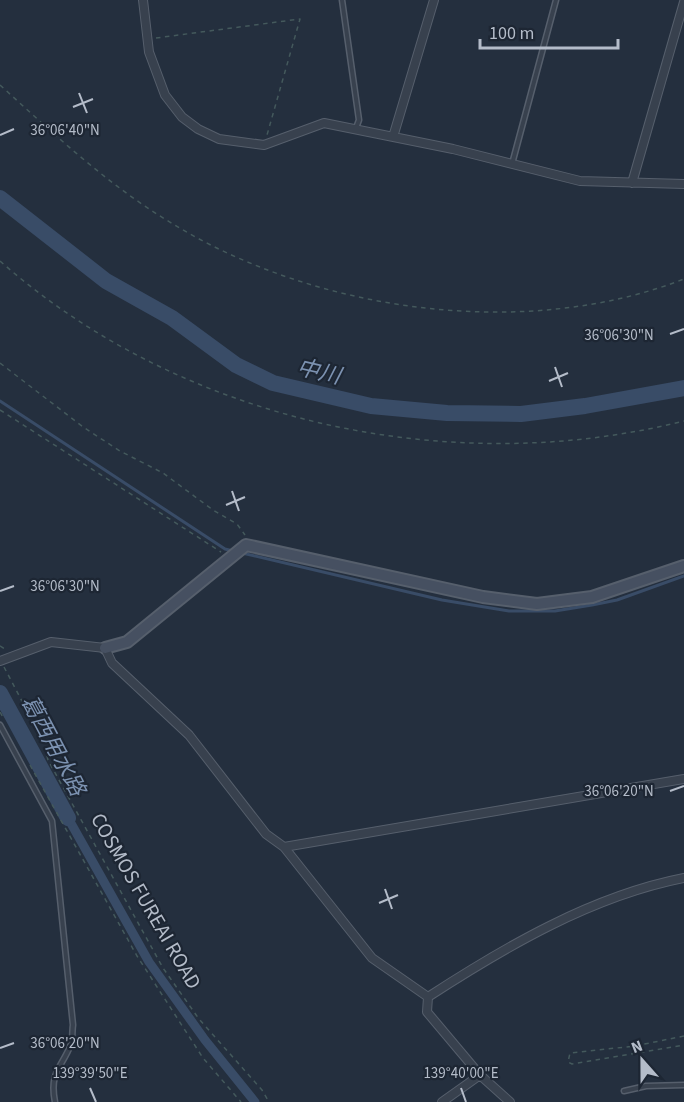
<svg xmlns="http://www.w3.org/2000/svg" width="684" height="1102" font-family="'Source Sans 3','Noto Sans JP',sans-serif">
  <rect width="100%" height="100%" fill="#242f3e"/>
  <g fill="none" stroke-linecap="round" stroke-linejoin="round">
    <path stroke="#394c67" stroke-width="3" d="M0,401L225,549L233,551
      M242,553L442,600L509,611H555L592,605L617,600L684,576"/>
    <path stroke="#394c67" stroke-width="9" d="M68,818L149,962L205,1040L255,1102"/>
    <path stroke="#394c67" stroke-width="16" d="M0,198L106,281L172,318L236,365L273,383L371,406L447,413L521,414L585,406L684,388
      M0,693L68,818"/>
    <defs>
      <path id="lane" d="M342,0L359,120L356,128
        M512,164L556,0
        M0,725L52,821L73,1025C72,1030 73,1038 71,1044C62,1068 49,1071 55,1102
        M624,1091L646,1086L684,1085"/>
      <path id="street" d="M143,0L149,52L165,95L182,117L198,129L219,139L264,145L324,123L453,149L580,181L684,184
        M393,137L434,0
        M632,183L684,2
        M0,661L51,642L105,648L112,663L189,735L266,834L284,847L372,958L428,997
        M284,847L684,779
        M428,997C505,947 592,896 684,878
        M428,997L427,1012L480,1075L510,1102
        M442,1102L480,1075"/>
      <path id="secondary" d="M105,648L127,642L246,545L483,597L537,604L592,597L684,566"/>
    </defs>
    <use href="#lane" stroke="#565f6c" stroke-width="7"/>
    <use href="#street" stroke="#565f6c" stroke-width="10"/>
    <use href="#secondary" stroke="#565f6c" stroke-width="14"/>
    <path stroke="#44595c" stroke-width="1.5" stroke-dasharray="4.5 4.5" stroke-linecap="butt" d="M156,38L300,19L267,135
      M0,85C55,135 109,186 173,224C317,312 525,341 684,279
      M0,261C182,422 450,480 684,421
      M0,363L83,427L120,451L163,473L213,510L237,524L245,535
      M0,410L221,552
      M0,646L5,649
      M4,667L43,741L48,760L163,968L199,1019L262,1090L269,1102
      M0,712L4,719
      M30,765L137,956L203,1058L241,1102
      M684,1036L635,1046L570,1053L568,1062L572,1064L684,1045"/>
    <use href="#lane" stroke="#38414e" stroke-width="4"/>
    <use href="#street" stroke="#38414e" stroke-width="8"/>
    <use href="#secondary" stroke="#465061" stroke-width="10"/>
  </g>
  <path fill="none" stroke="#b4bcc9" stroke-width="2" d="M79,93L87,113M73,107L93,99M0,135L14,129M670,334L684,329M555,367L562,387M549,381L568,373M232,491L239,511M226,505L245,497M0,591L14,586M670,791L684,786M385,889L392,909M379,903L398,895M0,1048L14,1043M90,1088L96,1102M461,1088L466,1102"/>
  <g text-anchor="middle" stroke-width="4.5" stroke-linejoin="round" paint-order="stroke">
    <g font-size="21" fill="#b4bcc9" stroke="#1d2633">
      <text transform="translate(146 901) rotate(60)" y="7">COSMOS FUREAI ROAD</text>
    </g>
    <g font-size="22" font-style="italic" fill="#7c92b1" stroke="#1d2633">
      <text transform="translate(319 371) rotate(13)" y="8">中川</text>
      <text transform="translate(54 745) rotate(62)" y="8">葛西用水路</text>
    </g>
  </g>
  <g font-size="15" text-anchor="middle" fill="#b4bcc9" stroke="#1d2633" stroke-width="4.5" stroke-linejoin="round" paint-order="stroke">
    <text x="65" y="135">36°06'40"N</text>
    <text x="619" y="340">36°06'30"N</text>
    <text x="65" y="591">36°06'30"N</text>
    <text x="619" y="796">36°06'20"N</text>
    <text x="65" y="1048">36°06'20"N</text>
    <text x="90" y="1078">139°39'50"E</text>
    <text x="461" y="1078">139°40'00"E</text>
  </g>
  <g transform="translate(642 1060) rotate(339)" stroke="#1d2633" stroke-width="4.5" paint-order="stroke">
  <path d="M0-4.5L10 22L0 15L-10 22Z" fill="#b4bcc9"/>
  <text y="-9" font-size="16" font-weight="bold" text-anchor="middle" fill="#b4bcc9">N</text>
  </g>
  <path d="M480 39v9h138v-9" fill="none" stroke="#b4bcc9" stroke-width="3"/>
  <text x="489" y="39" font-size="18" fill="#b4bcc9" stroke="#1d2633" stroke-width="4.5" paint-order="stroke">100 m</text>
</svg>
